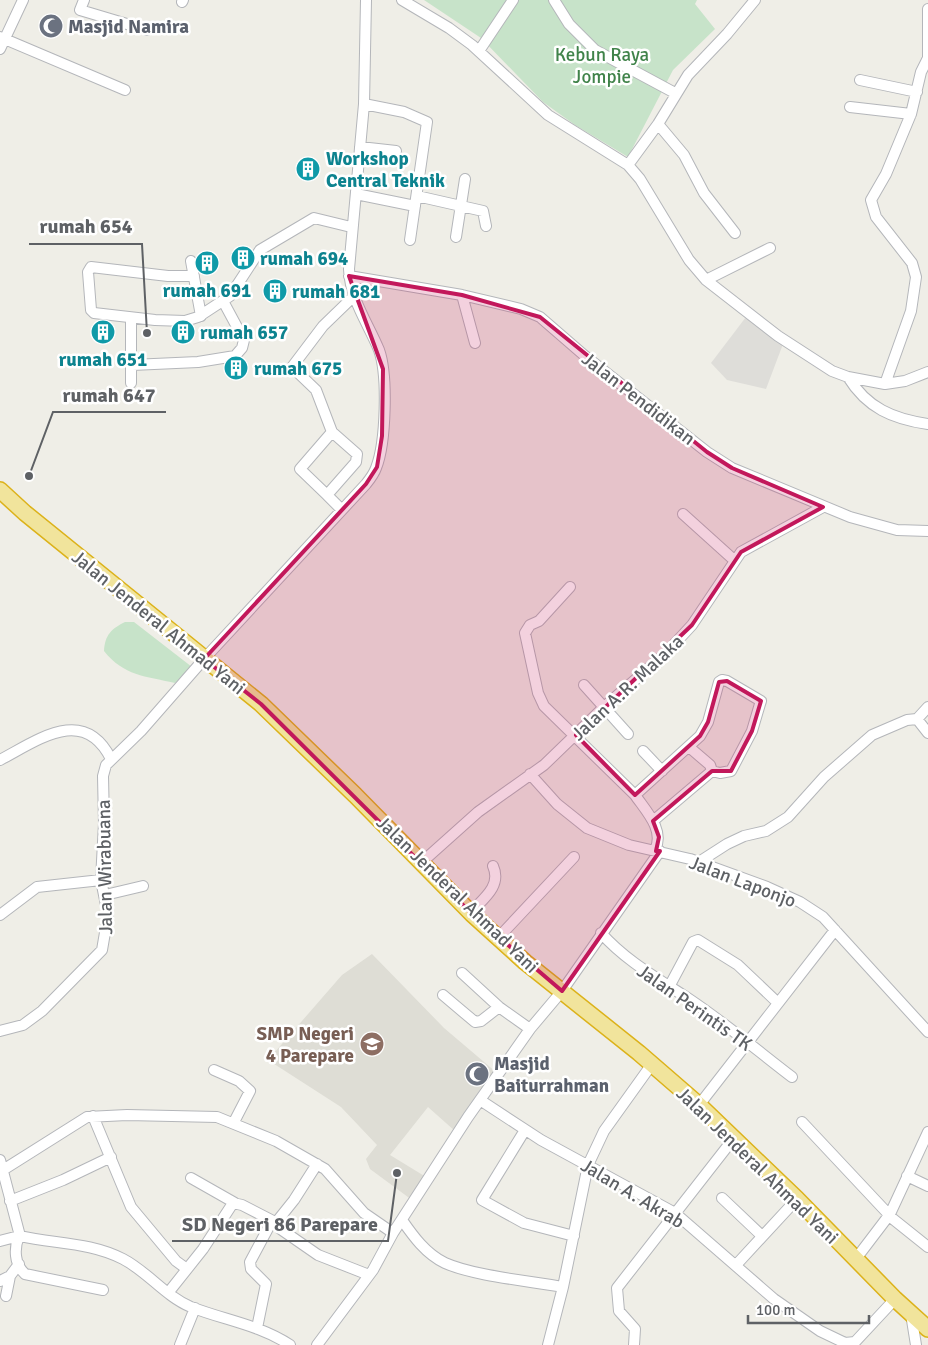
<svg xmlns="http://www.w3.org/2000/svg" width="928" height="1345" font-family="Signika,sans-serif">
  <rect width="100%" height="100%" fill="#efeee7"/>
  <path fill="#deddd9" d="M746,317L783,344L766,389L727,380L711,363Z"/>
  <path fill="#deddd5" d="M372,954L444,1028L497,1073L455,1131L428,1107L390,1155L426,1177L412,1200L370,1169L366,1159L377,1145L341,1107L268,1060L342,975Z"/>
  <path fill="#c7e3c9" d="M424,0H697L695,4L715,29L673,70L628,157L575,125L543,102L481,38Z
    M125,622H134L192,667L175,683C145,676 124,676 104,651C105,635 111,629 125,622Z"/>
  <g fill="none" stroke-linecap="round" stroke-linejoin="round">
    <defs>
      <path id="minor" d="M84,0L80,10L147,30
        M402,0L449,28L472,45L548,115L628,165L640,179L689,260L706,280L778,336L832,371L848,377L885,384L905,381L928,372
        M554,0L569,24L595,50L675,93
        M182,2L183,0
        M928,9V57
        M0,37L125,90
        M0,49L23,0
        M479,51L513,0
        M860,80L917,92
        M364,104L404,112L427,122L410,240
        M850,107L911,114
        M658,124L684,155L704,193L735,233
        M360,147L396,151
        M628,165L658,124L688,75L727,34L755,0
        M356,194L415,206
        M417,196L483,211L486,226
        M456,237L465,179
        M191,261L201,316
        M194,276H168L91,267L88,272L91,310L94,313L155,320L185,321L198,317L230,296L260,250L314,218L351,227
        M349,276L462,295L521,309L540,317L585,356L707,452L732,468L850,517L897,530L928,531
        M706,280L770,248
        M462,295L475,343
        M131,318V383
        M132,365L198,362L235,356L242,348L244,340L223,301
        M848,377C867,408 893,419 928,424
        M885,384L911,311L916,277L912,263L876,217L871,200L886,174L911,114L921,72L928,58
        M327,495L300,469L332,432
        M342,510L327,495L356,462L357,454L332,432L316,390L292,367L323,326L354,296
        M683,514L734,560
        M570,587L539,621L530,625L525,633L538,693L544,706L635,795L700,736L708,722L719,682L722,680L727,681L761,701L760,704L752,731L731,771L720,773L712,771
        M584,685L628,734
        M917,719L928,733
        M643,751L662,771
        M0,760C38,740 84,705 111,759
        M530,774L557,804L587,828L629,845L690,859L767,887L800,902L823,917L928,1032
        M635,795C646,811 665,830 655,850
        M653,821L712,771L710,765L689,747
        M699,862L727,844L744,836L766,831L788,817L824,777L872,735L907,720L917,719L928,707
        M421,863L478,812L544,765L604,707L666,653L692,625L741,552L823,507
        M105,895L143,886
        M471,912C483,899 502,886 493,866
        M0,915L37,887L101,880
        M601,933C626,961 657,978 689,999C725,1023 758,1051 792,1077
        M498,938L574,857
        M462,973L499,1007L530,1029
        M669,987L693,942L698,940L738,965L778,1003
        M443,995L475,1022L481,1021L499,1007
        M0,1031L23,1025L42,1011L102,950L108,915L101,880L104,823L103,776L106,765L141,731L204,659L366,484C370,479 374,474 376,468C386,443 388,375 379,350C368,323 350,299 349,269L364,104L366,0
        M214,1070L239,1081L250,1091L234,1122
        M480,1100L541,1140L675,1213L774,1299L820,1331L845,1343L855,1342L895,1299
        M699,1105L835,930
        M93,1116L131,1207L176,1261L187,1269
        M802,1122L893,1219L928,1247
        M525,1130L482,1200L524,1223L574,1236
        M0,1160L20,1236C55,1244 90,1242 123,1259C148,1272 165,1296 191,1307C224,1320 260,1325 290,1345
        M317,1164L294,1200L278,1220L279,1228L318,1255L369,1275
        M3,1170L87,1117L127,1115L217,1117L276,1141L325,1169L364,1213L393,1233
        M907,1176L928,1186
        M191,1178L235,1203
        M722,1198L761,1235
        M10,1201L63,1180L111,1157
        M402,1220C413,1236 426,1254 445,1263C474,1276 530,1281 563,1287
        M0,1241L19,1236C14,1248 14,1264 25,1274L103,1290
        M855,1260L890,1214L928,1132
        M736,1265L797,1199
        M0,1281L10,1276L19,1264
        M168,1293L203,1249L233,1203L242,1205L277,1223
        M6,1296L10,1276
        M911,1314L916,1345
        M257,1328L266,1284L251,1269L250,1262L272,1221
        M180,1345L195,1308
        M317,1345L373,1270L393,1233L468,1117L530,1029L562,991L660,851
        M548,1345L563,1287L588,1165L604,1131L652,1064
        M634,1345L635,1329L619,1311L617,1288L734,1138"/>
      <path id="highway" d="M0,490L25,513L261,704L355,795L472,914L525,962L639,1053L699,1105L797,1199L895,1299L928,1329"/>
    </defs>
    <use href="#minor" stroke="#b4b6ba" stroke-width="12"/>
    <use href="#highway" stroke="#dcb21a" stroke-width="18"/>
    <use href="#minor" stroke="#fff" stroke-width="10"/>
    <use href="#highway" stroke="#f1e49c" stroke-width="15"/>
  </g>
  <path fill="#c2185b" fill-opacity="0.2" stroke="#c2185b" stroke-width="4" stroke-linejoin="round" d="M349,276L462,295L540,317L707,452L732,468L823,507L741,552L692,625L576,735L635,795L700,736L708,722L719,682L727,681L761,701L752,731L731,771H712L653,821L659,837L656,851H660L562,991L472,914L261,704L204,659L366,484L377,467L382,436L383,369Z"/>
  <defs>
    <symbol id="mosque-disc" viewBox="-11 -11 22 22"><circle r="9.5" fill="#6b7280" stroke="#fff"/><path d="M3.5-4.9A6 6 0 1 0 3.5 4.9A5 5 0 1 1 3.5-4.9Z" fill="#fff"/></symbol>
    <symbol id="building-disc" viewBox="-11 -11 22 22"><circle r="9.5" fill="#0f9aa8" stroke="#fff"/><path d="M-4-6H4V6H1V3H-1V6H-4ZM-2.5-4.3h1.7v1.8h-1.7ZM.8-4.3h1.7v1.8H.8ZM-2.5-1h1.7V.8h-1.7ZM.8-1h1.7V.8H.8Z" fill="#fff"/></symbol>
    <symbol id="school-disc" viewBox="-11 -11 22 22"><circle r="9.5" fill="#8d6e63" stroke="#fff"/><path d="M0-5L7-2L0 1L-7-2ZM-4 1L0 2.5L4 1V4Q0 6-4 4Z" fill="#fff"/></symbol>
  </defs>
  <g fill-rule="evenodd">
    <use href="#mosque-disc" x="37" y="12" width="28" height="28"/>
    <use href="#building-disc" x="294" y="155" width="28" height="28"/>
    <use href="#building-disc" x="229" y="244" width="28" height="28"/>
    <use href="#building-disc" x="193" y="249" width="28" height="28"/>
    <use href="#building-disc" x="261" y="277" width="28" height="28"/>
    <use href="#building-disc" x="89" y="318" width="28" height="28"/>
    <use href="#building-disc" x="169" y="318" width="28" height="28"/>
    <use href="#building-disc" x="222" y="354" width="28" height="28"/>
    <use href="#school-disc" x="358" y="1030" width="28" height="28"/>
    <use href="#mosque-disc" x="463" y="1060" width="28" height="28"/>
  </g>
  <g text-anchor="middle" stroke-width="5" stroke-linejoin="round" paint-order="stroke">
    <g font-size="19" font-weight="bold" fill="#5b616d" stroke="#fff" text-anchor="start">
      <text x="68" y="33">Masjid Namira</text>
      <text x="494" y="1070">Masjid<tspan x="494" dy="22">Baiturrahman</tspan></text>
    </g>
    <g font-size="19" fill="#40834a" stroke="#fff">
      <text x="602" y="61">Kebun Raya<tspan x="602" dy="22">Jompie</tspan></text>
    </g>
    <g font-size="19" font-weight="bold" fill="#0d838f" stroke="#fff" text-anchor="start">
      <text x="326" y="165">Workshop<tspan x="326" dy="22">Central Teknik</tspan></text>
      <text x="260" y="265">rumah 694</text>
      <text x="207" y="297" text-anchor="middle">rumah 691</text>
      <text x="292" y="298">rumah 681</text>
      <text x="200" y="339">rumah 657</text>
      <text x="103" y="366" text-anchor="middle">rumah 651</text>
      <text x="254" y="375">rumah 675</text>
    </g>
    <g font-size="19" fill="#5e6165" stroke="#fff">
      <text transform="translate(639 398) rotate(38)" y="7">Jalan Pendidikan</text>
      <text transform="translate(159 622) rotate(39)" y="7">Jalan Jenderal Ahmad Yani</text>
      <text transform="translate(627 687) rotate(-43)" y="7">Jalan A.R. Malaka</text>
      <text transform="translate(104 867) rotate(-91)" y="7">Jalan Wirabuana</text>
      <text transform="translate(743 881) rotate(21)" y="7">Jalan Laponjo</text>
      <text transform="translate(458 894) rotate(44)" y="7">Jalan Jenderal Ahmad Yani</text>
      <text transform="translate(695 1007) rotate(35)" y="7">Jalan Perintis TK</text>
      <text transform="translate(758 1165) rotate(44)" y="7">Jalan Jenderal Ahmad Yani</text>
      <text transform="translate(633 1193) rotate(31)" y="7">Jalan A. Akrab</text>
    </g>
    <g font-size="19" font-weight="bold" fill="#785e54" stroke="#fff" text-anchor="end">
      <text x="354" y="1040">SMP Negeri<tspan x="354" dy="22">4 Parepare</tspan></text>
    </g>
  </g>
  <path fill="none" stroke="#5e6165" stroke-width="2" d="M147 333L142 244H29M29 476L53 412H166M397 1173L388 1241H172"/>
  <g fill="#5e6165" stroke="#fff" stroke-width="2">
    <circle cx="147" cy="333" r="5"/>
    <circle cx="29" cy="476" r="5"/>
    <circle cx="397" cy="1173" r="5"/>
  </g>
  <g font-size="20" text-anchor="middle" font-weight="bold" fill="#5e6165" stroke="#fff" stroke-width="5" stroke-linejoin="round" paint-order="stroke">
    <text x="86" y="233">rumah 654</text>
    <text x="109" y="402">rumah 647</text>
    <text x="280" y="1231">SD Negeri 86 Parepare</text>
  </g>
  <path d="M748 1315v8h121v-8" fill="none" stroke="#5e6165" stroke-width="2.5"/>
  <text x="756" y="1315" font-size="15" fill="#5e6165" stroke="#ffffff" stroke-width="4" paint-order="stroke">100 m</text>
</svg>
